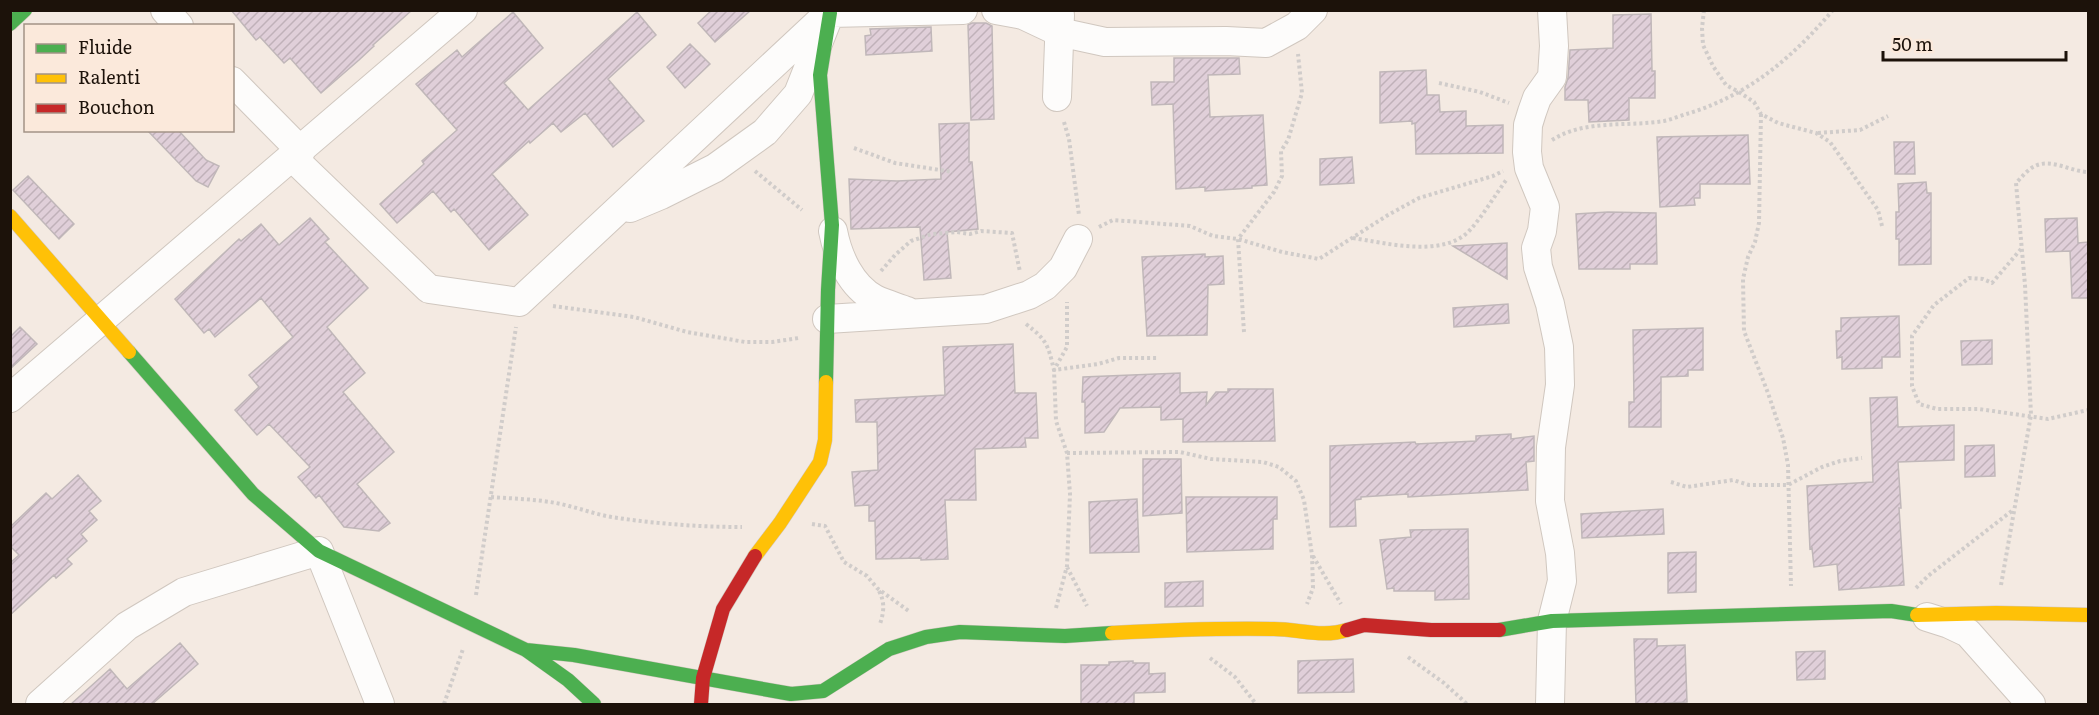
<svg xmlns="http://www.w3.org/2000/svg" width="2099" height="715" font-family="Literata,serif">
  <defs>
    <pattern id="building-hatch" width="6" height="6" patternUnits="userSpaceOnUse" patternTransform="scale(1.5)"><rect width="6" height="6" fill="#e0cfd9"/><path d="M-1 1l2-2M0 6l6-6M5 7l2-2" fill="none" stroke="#c0b1b9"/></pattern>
  </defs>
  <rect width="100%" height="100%" fill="#f4eae2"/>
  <path fill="url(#building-hatch)" stroke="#c0b7b9" stroke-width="1.5" d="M231,10H412L373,45L374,46L359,60L321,93L290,58L284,63L260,37L256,40Z
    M712,10H751L715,42L698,23Z
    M513,12L543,48L504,83L528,110L637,12L656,35L608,79L644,121L613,147L585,113L561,132L553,123L530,143L529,141L492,174L528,215L489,250L454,209L451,212L433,191L397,223L380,204L424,164L422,161L457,130L416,84L457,50L462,57Z
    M1651,14L1652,71H1655V98H1629V120L1589,122L1588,100H1565V87L1568,78L1570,50L1613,48V15Z
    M972,23H986L992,26L994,119L971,120L968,25Z
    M931,27L932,51L866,55L865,36L871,35L870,29Z
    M690,44L710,64L685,88L667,67Z
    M1174,58H1239L1240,74L1208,75L1210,117L1263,115L1267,185L1252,186V188L1205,191V187L1176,189L1173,104L1152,105L1151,82H1174Z
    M1426,70L1427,95H1439L1440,112L1466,111V126L1503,125V153L1416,154L1415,123L1412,124V121L1380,123V72Z
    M969,123V162H972L978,229L947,232L951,278L924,280L920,227L851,229L849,179L897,181L941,179L939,124Z
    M147,130H178L206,160L219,166L208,187L196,181Z
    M1748,135L1750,184H1700V198H1694L1695,205L1660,207L1657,137Z
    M1894,142H1914L1915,174H1895Z
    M1352,157L1354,183L1320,185V159Z
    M28,176L74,224L59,239L13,190Z
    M1926,182L1927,193H1931V264L1899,265V239H1896V212H1899L1898,184Z
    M1608,212L1656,213L1657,264H1630V269H1579L1576,214Z
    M310,218L329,239L325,242L368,288L327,327L365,373L343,392L394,452L357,484L390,523L379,531L344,527L319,495L316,498L298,477L310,467L269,424L257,435L235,410L259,387L249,375L293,337L261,298L215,337L209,329L204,333L175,299L239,239L241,241L261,224L279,245Z
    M2077,218L2078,243L2088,242V298H2072L2070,251L2046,252L2045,219Z
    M1507,243V279L1453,246Z
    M1205,254V257L1223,256L1224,284L1208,285L1207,335L1147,336L1142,257Z
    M1508,304L1509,323L1454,327L1453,308Z
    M1899,316L1900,357H1882V368L1842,369V357L1837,358L1836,331H1841V318Z
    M20,327L37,344L10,369V337Z
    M1703,328V370H1688V376L1661,377V427H1629V402H1634L1633,330Z
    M1992,340V364L1962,365L1961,341Z
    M1013,344L1015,393H1036L1038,438H1025L1026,447L975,449L976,500H945L948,559L921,560V558L876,559L875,521H869V505L855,506L852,472L878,470L877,422H856L855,400L945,395L943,347Z
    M1180,373V393L1207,392L1206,405L1216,392H1228V389H1273L1275,441L1183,442V419L1161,420V407L1120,408L1104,432L1085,433V402H1082L1083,377Z
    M1897,397L1898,427L1954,425V460L1898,462L1901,508H1899L1904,585L1839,590L1837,564L1814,567L1812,548L1810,549L1807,486L1873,482L1870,398Z
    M1511,434V439L1534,436V461L1526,462L1528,490L1408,497V494L1361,497V499L1355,500L1356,526L1330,527V446L1415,442L1416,444L1476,441V436Z
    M1994,445L1995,476L1965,477V446Z
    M1143,459H1181L1182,513L1143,516Z
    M78,475L101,501L89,511L97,520L81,534L87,541L67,559L72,564L56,578L54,575L10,615V563L19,555L10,546V527L46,493L52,499Z
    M1186,497H1277V519H1273V549L1187,552Z
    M1137,499L1139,552L1090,553L1089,502Z
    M1663,509L1664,534L1582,538L1581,514Z
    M1468,529L1469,599L1435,600V591H1394V588L1387,589L1380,540L1411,537L1410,530Z
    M1696,552V592L1668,593V553Z
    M1203,581V606L1165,607V583Z
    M1634,639H1657V646L1685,645L1687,702L1636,705Z
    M180,643L198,664L151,705H70L110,669L127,689Z
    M1825,651V679L1797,680L1796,652Z
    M1353,659L1354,692L1298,693V661Z
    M1133,661V663H1149V674L1165,673V692L1134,693V705H1081V665H1109V662Z"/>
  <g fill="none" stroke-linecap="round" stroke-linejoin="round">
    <defs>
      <path id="street" d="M165,10L179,26
        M996,10L1023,15L1059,32L1105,42L1226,41L1266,43L1297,26L1313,10
        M232,81L301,151
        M1057,97L1060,15
        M293,158L429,289L519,302L832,10
        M630,208L661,195L715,168L765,132L798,94L830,13L963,10
        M833,231C838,257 851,286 875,299C885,304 897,307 907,311
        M827,319L986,309L1029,295L1045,286L1063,268L1078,239
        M10,398L463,10
        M1927,617L1949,624L1968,633L2031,704
        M40,704L127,626L184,592L319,551L380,704
        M1550,704L1552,621L1562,581L1560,553L1550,501L1551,447L1560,385L1559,347L1550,304L1538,267L1536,248L1542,231L1545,207L1529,168L1527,152L1528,125L1532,112L1537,98L1552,77L1554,46L1552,10"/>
      <path id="fast" d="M10,24L25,10
        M129,352L253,494L319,551L526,650L568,680L594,704
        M826,382L828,290L832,225L820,75L830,13
        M1499,630L1552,621L1891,611L1917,615
        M526,650L574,655L791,694L823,691L889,649L926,637L960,632L1065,636L1112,633"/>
      <path id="slow" d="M10,216L129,352
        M755,556L780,523L820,462L825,440L826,382
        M1917,615L1996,613L2088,615
        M1112,633C1166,630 1219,628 1274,629C1299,629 1322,638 1347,630"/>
      <path id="jam" d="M1347,630L1364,625L1431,630H1499
        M701,704L703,678L723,609L755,556"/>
    </defs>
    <use href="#street" stroke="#d0c7bf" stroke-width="30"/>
    <use href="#fast" stroke="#d0c7bf" stroke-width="15"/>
    <use href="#slow" stroke="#d0c7bf" stroke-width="15"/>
    <use href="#jam" stroke="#d0c7bf" stroke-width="15"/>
    <path stroke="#d0ccca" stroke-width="4" stroke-dasharray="3 3" stroke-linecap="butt" d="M1704,10L1702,28L1703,45L1713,66L1726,85L1739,92L1754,102L1761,114L1778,123L1816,133L1830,142L1878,210L1882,226
      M1439,83L1480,92L1509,103
      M1761,114L1759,223L1755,242L1748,257L1743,279L1744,331L1768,393L1783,438L1788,465L1791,586
      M1064,122L1069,139L1079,215
      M1818,133L1860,130L1888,116
      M1552,140C1585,119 1628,127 1664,121C1673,119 1682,115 1690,113C1750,94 1793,57 1833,10
      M854,148L895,163L953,172
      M755,171L802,210
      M1099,227L1113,220L1190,226L1213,236L1238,239L1282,252L1319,259L1388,215L1419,198L1493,176L1503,171
      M1353,238C1385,243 1443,258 1469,231C1483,216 1495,195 1507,179
      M2021,249L1992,283L1983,279L1969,278L1934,305L1912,336V386L1919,404L1937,409H1979L2048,419L2088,410
      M881,271L895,255L911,241L932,234L957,232L970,234L981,231L1012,233L1020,272
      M553,306L634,317L687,332L745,342H772L799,338
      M1026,324C1047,340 1048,345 1054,370L1098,364L1119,358H1158
      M1244,332L1238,239L1274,192L1282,176L1281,151L1288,140L1302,93L1298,54
      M1067,453L1180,452L1211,459L1263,462L1279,467L1296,481L1304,500L1312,555L1313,588L1307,604
      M1671,482L1687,487L1733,480L1749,485H1788L1822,467L1840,461L1862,458
      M491,497C517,499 543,499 569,506C585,510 601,516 618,518C659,524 700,527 742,527
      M812,524L825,526L844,562L867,576L877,588L910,612
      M1313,556L1341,604
      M1067,567L1087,606
      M2001,585L2031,415L2025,285L2016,183C2021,178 2028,169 2035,166C2051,158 2072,172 2088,172
      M1916,588L1928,576L2013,510
      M879,591C885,602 884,612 880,624
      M476,595L516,327
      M1056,608L1067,566L1070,494L1067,453L1056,421L1054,370L1067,347V302
      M1408,657L1444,683L1467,704
      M1210,658L1235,677L1256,704
      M444,704L463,649"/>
    <use href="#street" stroke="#fdfcfb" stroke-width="28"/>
    <use href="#fast" stroke="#4caf50" stroke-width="14"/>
    <use href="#slow" stroke="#ffc107" stroke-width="14"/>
    <use href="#jam" stroke="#c62828" stroke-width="14"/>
  </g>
  <rect width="2099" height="715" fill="none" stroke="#1c120a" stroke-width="24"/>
  <rect x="24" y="24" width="210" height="108" fill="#fbe9db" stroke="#a29387" stroke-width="1.5"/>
  <rect x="36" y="44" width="30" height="9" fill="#4caf50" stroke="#a29387" stroke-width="1.5"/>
  <text x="78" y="54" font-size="18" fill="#1c120a">Fluide</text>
  <rect x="36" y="74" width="30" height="9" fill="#ffc107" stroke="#a29387" stroke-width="1.5"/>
  <text x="78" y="84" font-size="18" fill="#1c120a">Ralenti</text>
  <rect x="36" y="104" width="30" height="9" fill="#c62828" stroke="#a29387" stroke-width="1.5"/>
  <text x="78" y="114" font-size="18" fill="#1c120a">Bouchon</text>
  <path d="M1883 51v9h183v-9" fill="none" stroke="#1c120a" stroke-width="3"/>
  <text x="1892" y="51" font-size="18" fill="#1c120a" stroke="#fbe9db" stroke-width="4.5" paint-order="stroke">50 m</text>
</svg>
